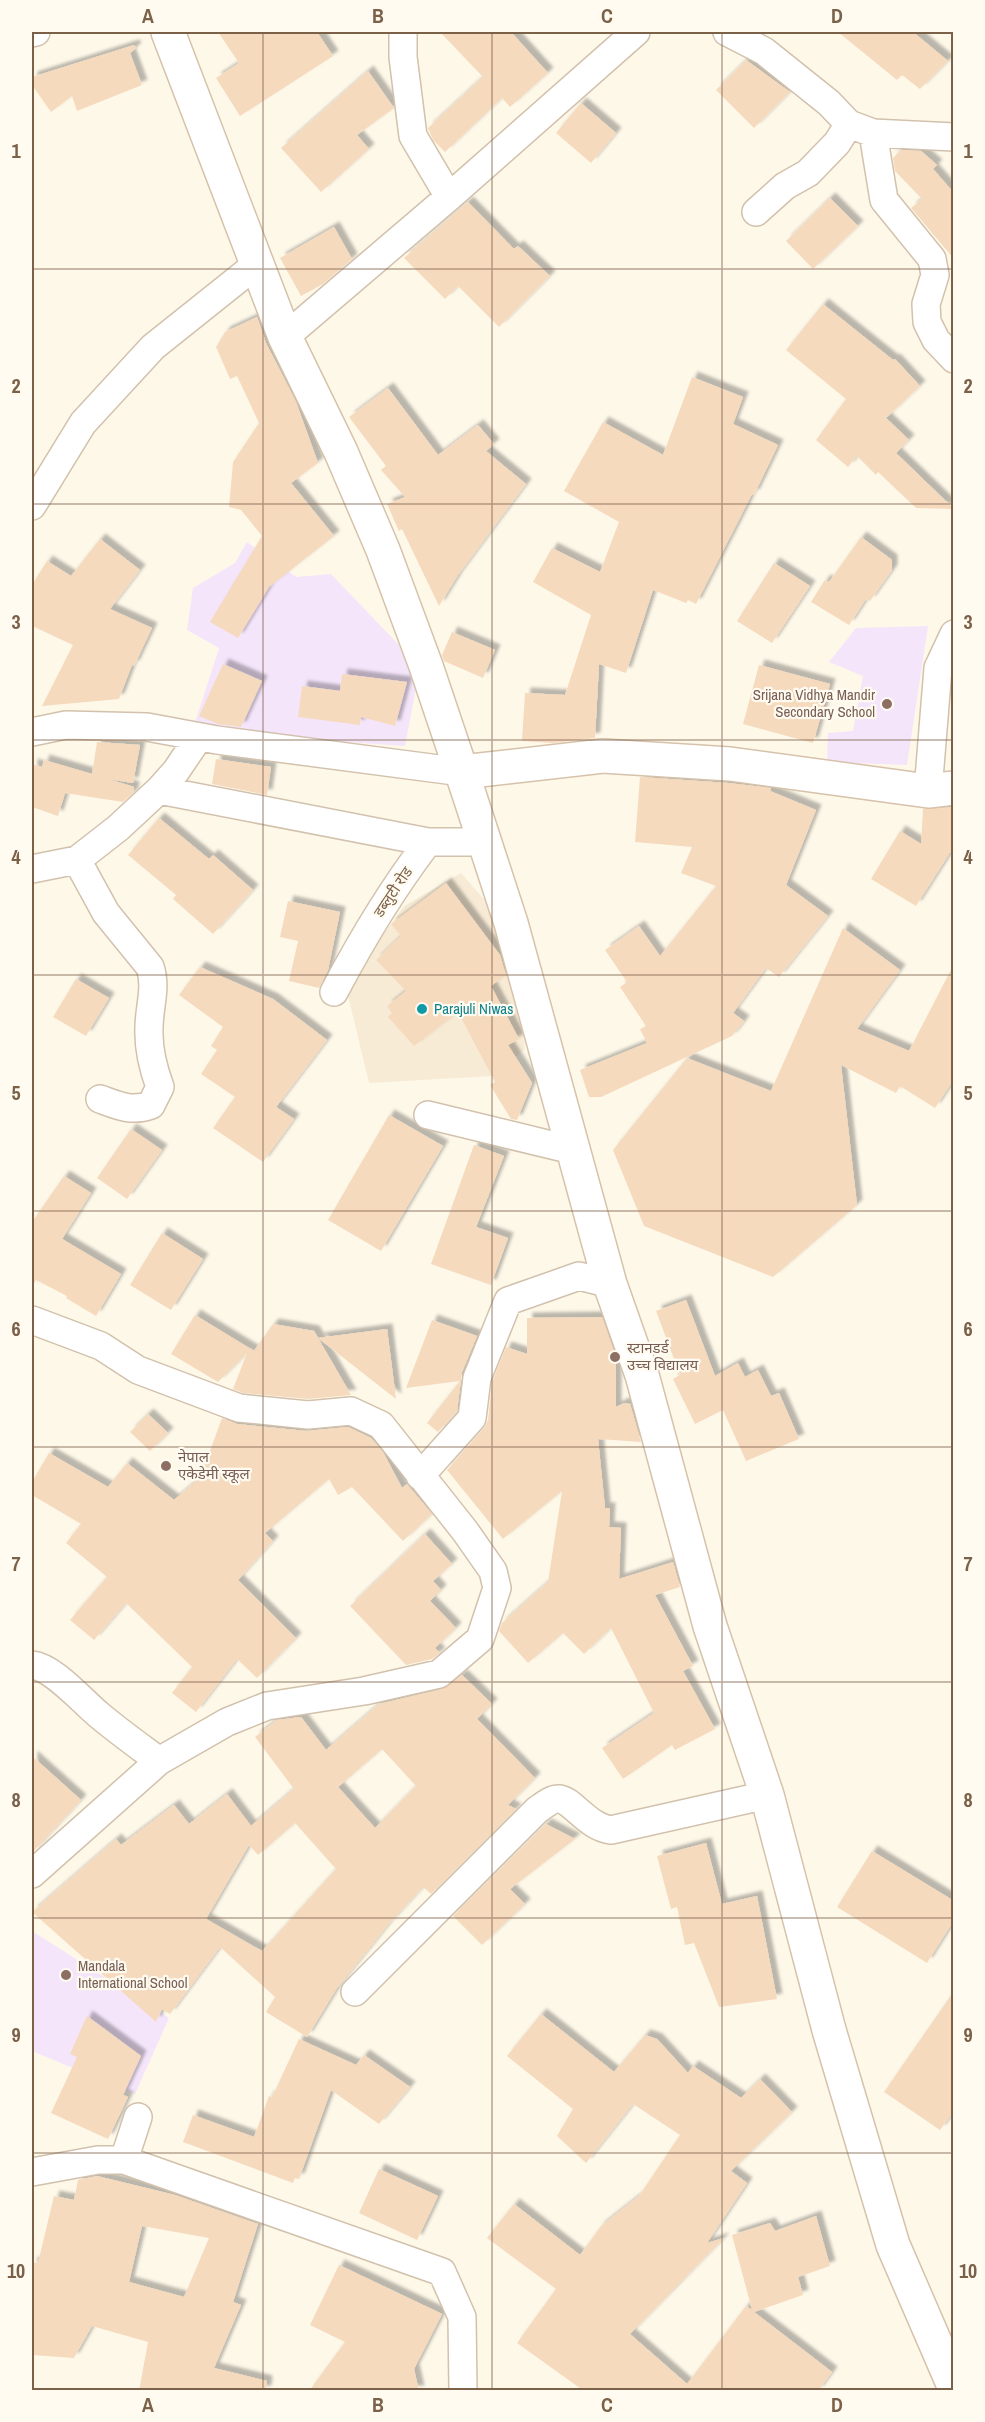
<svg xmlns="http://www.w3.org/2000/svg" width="985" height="2422" font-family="'Archivo Narrow','Noto Sans Devanagari',sans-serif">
  <defs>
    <filter id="shadow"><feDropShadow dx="5.5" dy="-5.5" stdDeviation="1.5" flood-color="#0004"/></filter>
  </defs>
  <rect width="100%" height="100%" fill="#fef8e9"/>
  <path fill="#f7ebd6" d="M461,873L496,913L514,978L525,1049L492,1076L369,1083L344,979L375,946L404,906Z"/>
  <path fill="#f5e5fb" d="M247,542L296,577L331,574L420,667L405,746L257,736L195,723L219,648L187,630L193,588L235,563Z
    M928,626L907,765L827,762L828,733L853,731L863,676L829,662L856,628Z
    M32,1931L169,2018L135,2094L32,2051Z"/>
  <path fill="#f6dabe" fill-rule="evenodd" filter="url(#shadow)" d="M218,32H317L333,56L240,116L216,78L239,63Z
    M440,32H511L548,73L510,107L502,98L445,152L433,140L428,128L483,77Z
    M838,32H913L948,61L920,89L902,75L897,80Z
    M134,45L136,48L130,53L142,85L77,111L72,96L51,112L32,85V77Z
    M746,60L790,92L754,128L716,90Z
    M368,71L394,108L357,135L369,149L321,192L281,148Z
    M581,103L616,133L591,163L556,133Z
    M901,150L921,151L937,165L933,169L954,193V259L911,208L922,199L895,171L893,158Z
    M830,198L858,226L813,269L786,241Z
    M468,202L514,249L518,246L550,276L499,327L458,286L445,299L404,258Z
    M334,227L352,259L323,284L301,296L280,258Z
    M823,304L893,360L895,359L920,386L886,418L909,440L896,453L954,509L916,508L878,472L876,475L857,456L848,467L816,440L846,399L786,350Z
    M257,317L266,343L296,402L318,463L291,483L334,536L269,587L238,638L210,622L262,536L241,510L229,507L233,462L259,423L237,376L230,379L216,347L225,332Z
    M692,377L743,397L733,424L778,445L754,495L752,494L696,604L688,600L686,603L653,590L626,673L599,664L595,738L553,743L522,741L525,693L565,695L591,615L533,582L552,548L600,572L619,522L564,491L603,422L663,455Z
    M388,388L438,455L478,425L494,444L486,451L526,484L458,575L439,606L402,529L399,531L387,504L405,497L381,470L386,466L349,417Z
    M861,537L892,560V570L870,601L866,599L849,625L811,602L825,580L829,582Z
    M100,539L140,570L110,609L152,628L134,666L132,665L119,699L42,706L73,645L32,626V585L47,561L71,576Z
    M774,563L810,586L772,643L737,621Z
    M452,632L495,650L483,678L444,661L442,655Z
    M223,664L262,681L241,727L218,724L199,716Z
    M759,665L830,684L813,743L743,724Z
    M342,674L407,682L395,726L361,717L360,725L298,717L302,686L340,691Z
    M97,742L140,745L133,783L108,779L134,787L133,793L123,802L65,793L58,816L32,807V764L42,767L44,760L92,774Z
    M216,759L271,767L267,795L212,784Z
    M640,777L728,783L771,788L770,791L816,810L786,885L828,916L779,977L766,968L733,1013L744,1021L732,1036L601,1097H589L580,1070L647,1043L640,1029L646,1026L620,987L627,982L605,950L639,926L660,956L716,886L681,873L692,847L635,842Z
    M953,807L951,851L916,906L871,879L900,831L921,844L923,809Z
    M159,818L209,859L213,855L253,890L213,934L173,899L176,895L128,855Z
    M446,883L500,955L506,975L491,986L519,1039L508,1045L532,1083L517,1120L511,1119L490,1085L495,1082L458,1012L414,1046L388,1017L392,1013L387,1006L406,991L376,960L401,936L391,924Z
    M288,901L340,912L328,970L319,988L289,981L298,941L280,937Z
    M843,928L900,970L857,1029L909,1051L954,964V1079L935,1108L900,1086L896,1093L841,1065L857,1205L773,1277L644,1226L613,1150L687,1058L771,1091Z
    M200,967L273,999L327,1040L276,1107L294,1119L263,1162L213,1128L235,1097L201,1074L217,1050L211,1046L223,1027L179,995Z
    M76,979L109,998L86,1036L53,1017Z
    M389,1115L443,1146L381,1251L328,1220Z
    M131,1129L162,1150L127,1199L97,1178Z
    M474,1145L504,1156L476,1227L508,1238L491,1285L431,1264Z
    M64,1176L91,1193L62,1239L121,1274L96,1316L66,1298L67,1296L36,1280L32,1287V1222Z
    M162,1233L203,1259L171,1310L130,1285Z
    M686,1300L715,1376L738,1363L745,1377L758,1370L771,1396L779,1393L799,1439L746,1461L723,1410L695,1424L673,1379L680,1375L656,1311Z
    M195,1315L254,1351L273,1324L314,1331L318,1338L387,1329L396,1399L318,1338L351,1395L308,1399L243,1393L233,1389L247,1353L218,1382L171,1354Z
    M602,1317L616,1357V1407L624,1403L630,1404L641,1442L598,1439L605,1508H610L609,1527L621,1528L619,1579L673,1562L680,1587L655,1595L693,1666L683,1671L715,1729L675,1750L672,1745L623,1779L602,1748L654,1713L611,1628L584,1654L563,1633L528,1663L499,1631L502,1623L548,1582L562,1491L503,1539L447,1470L484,1428L488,1420L492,1382L506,1347L527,1354V1318Z
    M432,1320L477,1336L462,1372L457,1411L438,1432L427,1423L460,1381L406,1388Z
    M148,1414L168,1433L150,1451L130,1432Z
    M222,1418L237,1424L306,1431L348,1427L371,1438L383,1452L402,1488L407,1484L432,1514L403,1541L352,1487L338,1495L329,1479L265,1533L273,1541L238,1580L296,1638L257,1678L237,1659L196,1712L172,1693L192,1667L126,1603L94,1640L70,1620L107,1577L66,1543L81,1524L32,1495V1482L49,1453L108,1487L127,1463L174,1500L200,1478Z
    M425,1534L452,1564L433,1581L441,1590L430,1601L456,1628L435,1648L440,1653L432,1659L406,1665L350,1606Z
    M462,1675L492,1704L477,1719L535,1778L508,1805L516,1809L431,1894L423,1887L387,1926L337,1988L307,2037L266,2012L275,1997L220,1947L170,2014L162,2009L156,2022L32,1912L116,1839L121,1845L174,1805L189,1824L227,1794L251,1826L294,1789L255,1737L277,1720L301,1717L326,1750L379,1704L442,1689ZM382,1749L416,1786L375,1828L338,1787ZM295,1823L336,1869L262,1951L206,1919L249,1845L258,1855Z
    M32,1756L81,1800L32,1853Z
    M546,1824L575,1839L510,1889L525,1904L482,1945L453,1916Z
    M706,1843L722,1904L757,1896L777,1999L719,2007L694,1943L685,1945L677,1907L671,1909L657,1856Z
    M872,1851L954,1901V1920L927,1963L837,1907Z
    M954,1991V2111L940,2130L884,2092Z
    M541,2014L614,2072L645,2035L657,2039L688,2073L693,2066L741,2098L760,2079L792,2112L731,2171L747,2183L707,2243L724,2238L630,2334L687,2384L746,2306L752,2310L732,2235L770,2223L775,2231L816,2216L830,2266L798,2277L803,2295L754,2312L832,2372L818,2391H584L517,2343L556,2289L487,2238L514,2204L580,2255L601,2226L639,2196L680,2135L633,2104L586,2163L557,2136L573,2109L507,2056Z
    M87,2016L141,2056L123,2095L128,2097L108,2139L51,2113L77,2057L70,2054Z
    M299,2039L356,2065L364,2055L410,2087L379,2124L331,2090L299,2179L295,2178L293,2183L183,2142L193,2115L254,2137L269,2096L272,2097Z
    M379,2169L438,2196L417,2240L359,2213Z
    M97,2176L175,2195L258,2224L233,2302L241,2305L214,2368L267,2381L266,2391H139L148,2342L92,2326L74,2358L32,2355V2262L38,2263L54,2196L74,2200L78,2180ZM142,2226L209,2238L184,2297L129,2282Z
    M339,2265L442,2314L414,2369L419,2391H309L345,2342L310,2325Z"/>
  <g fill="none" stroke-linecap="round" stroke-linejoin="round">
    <defs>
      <path id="street" d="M403,32V57L413,136L449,197
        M727,32L764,51L829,103L849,124L873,133L954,137
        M32,33L36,32
        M873,133L884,200L932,259L935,275L926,304L927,322L936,340L954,359
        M756,212L785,186L808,173L837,143L849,124
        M285,337L449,197L636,32
        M32,506L83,423L153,347L257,264
        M32,732L66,725L147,727L217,740L462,772
        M159,790L428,842
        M928,791L938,668L954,634
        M77,860L106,913L150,967C157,987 149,1007 149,1028C148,1049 153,1068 160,1087L151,1105C131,1112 119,1106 100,1099
        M32,869L77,860L118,828L159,790L176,771L199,737
        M334,992C362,939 392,889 428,842H483
        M428,1115L572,1150
        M32,1320L101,1346L138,1370L239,1408L308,1415L351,1411L381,1425L465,1531L493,1571L497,1588L480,1639L439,1674L364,1691L267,1706L227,1722L159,1761L32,1874
        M420,1476L472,1418L477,1378L508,1301L579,1276L610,1284
        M32,1665C53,1667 82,1701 99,1715C118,1731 139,1746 159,1761
        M355,1992L537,1810C543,1806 551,1799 558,1799C571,1798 587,1827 611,1830L767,1795
        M124,2160L442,2272L462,2317L463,2390
        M32,2172L98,2160H124L138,2117"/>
      <path id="secondary" d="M168,32L285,337L341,452L383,550L426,666L468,791L511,923L610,1284L642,1375L710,1626L767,1795L829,2030L893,2245L954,2386
        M462,772L603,756L730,764L928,791L954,788"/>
    </defs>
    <use href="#street" stroke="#d2c1ac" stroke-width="30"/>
    <use href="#secondary" stroke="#d6c2aa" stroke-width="36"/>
    <use href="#street" stroke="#fff" stroke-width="27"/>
    <use href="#secondary" stroke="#fff" stroke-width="33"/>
  </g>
  <path fill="none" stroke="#7c6149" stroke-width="1.5" stroke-opacity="0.55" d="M263,32V2390M492,32V2390M722,32V2390M32,269H954M32,504H954M32,740H954M32,975H954M32,1211H954M32,1447H954M32,1682H954M32,1918H954M32,2153H954"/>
  <g fill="#8d6e63" stroke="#fffbf1" stroke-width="2">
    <circle cx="887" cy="704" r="6"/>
    <circle cx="615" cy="1357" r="6"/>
    <circle cx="166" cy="1466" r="6"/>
    <circle cx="66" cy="1975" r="6"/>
  </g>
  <circle fill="#0f9aa8" stroke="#fffbf1" stroke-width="2" cx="422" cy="1009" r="6"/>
  <g text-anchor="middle" stroke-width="4.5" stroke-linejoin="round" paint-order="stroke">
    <g font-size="15" fill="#785e54" stroke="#fffbf1" text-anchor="start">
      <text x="875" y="700" text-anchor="end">Srijana Vidhya Mandir<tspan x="875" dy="17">Secondary School</tspan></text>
      <text x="627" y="1353">स्टानडर्ड<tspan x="627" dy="17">उच्च विद्यालय</tspan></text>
      <text x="178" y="1462">नेपाल<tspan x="178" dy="17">एकेडेमी स्कूल</tspan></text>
      <text x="78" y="1971">Mandala<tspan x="78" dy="17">International School</tspan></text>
    </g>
    <g font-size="15" fill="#7c6149" stroke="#fffbf1">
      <text transform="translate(393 892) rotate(-56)" y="5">डब्लुटी रोड</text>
    </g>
    <g font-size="15" fill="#0d838f" stroke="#fffbf1" text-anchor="start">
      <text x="434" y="1014">Parajuli Niwas</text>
    </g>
  </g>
  <rect width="985" height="2422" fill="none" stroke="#fffbf1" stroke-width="66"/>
  <rect x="33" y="33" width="919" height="2356" fill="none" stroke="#7c6149" stroke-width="2"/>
  <g font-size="20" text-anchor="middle" font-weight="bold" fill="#7c6149">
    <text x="148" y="23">A</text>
    <text x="378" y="23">B</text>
    <text x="607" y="23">C</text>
    <text x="837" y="23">D</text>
    <text x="16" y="158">1</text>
    <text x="968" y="158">1</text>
    <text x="16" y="393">2</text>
    <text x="968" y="393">2</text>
    <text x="16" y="629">3</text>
    <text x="968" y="629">3</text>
    <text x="16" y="864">4</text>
    <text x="968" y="864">4</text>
    <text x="16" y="1100">5</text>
    <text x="968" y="1100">5</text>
    <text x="16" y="1336">6</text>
    <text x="968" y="1336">6</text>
    <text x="16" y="1571">7</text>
    <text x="968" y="1571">7</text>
    <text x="16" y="1807">8</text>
    <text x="968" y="1807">8</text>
    <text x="16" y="2042">9</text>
    <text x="968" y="2042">9</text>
    <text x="16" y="2278">10</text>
    <text x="968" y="2278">10</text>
    <text x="148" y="2412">A</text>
    <text x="378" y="2412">B</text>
    <text x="607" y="2412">C</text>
    <text x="837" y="2412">D</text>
  </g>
</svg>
